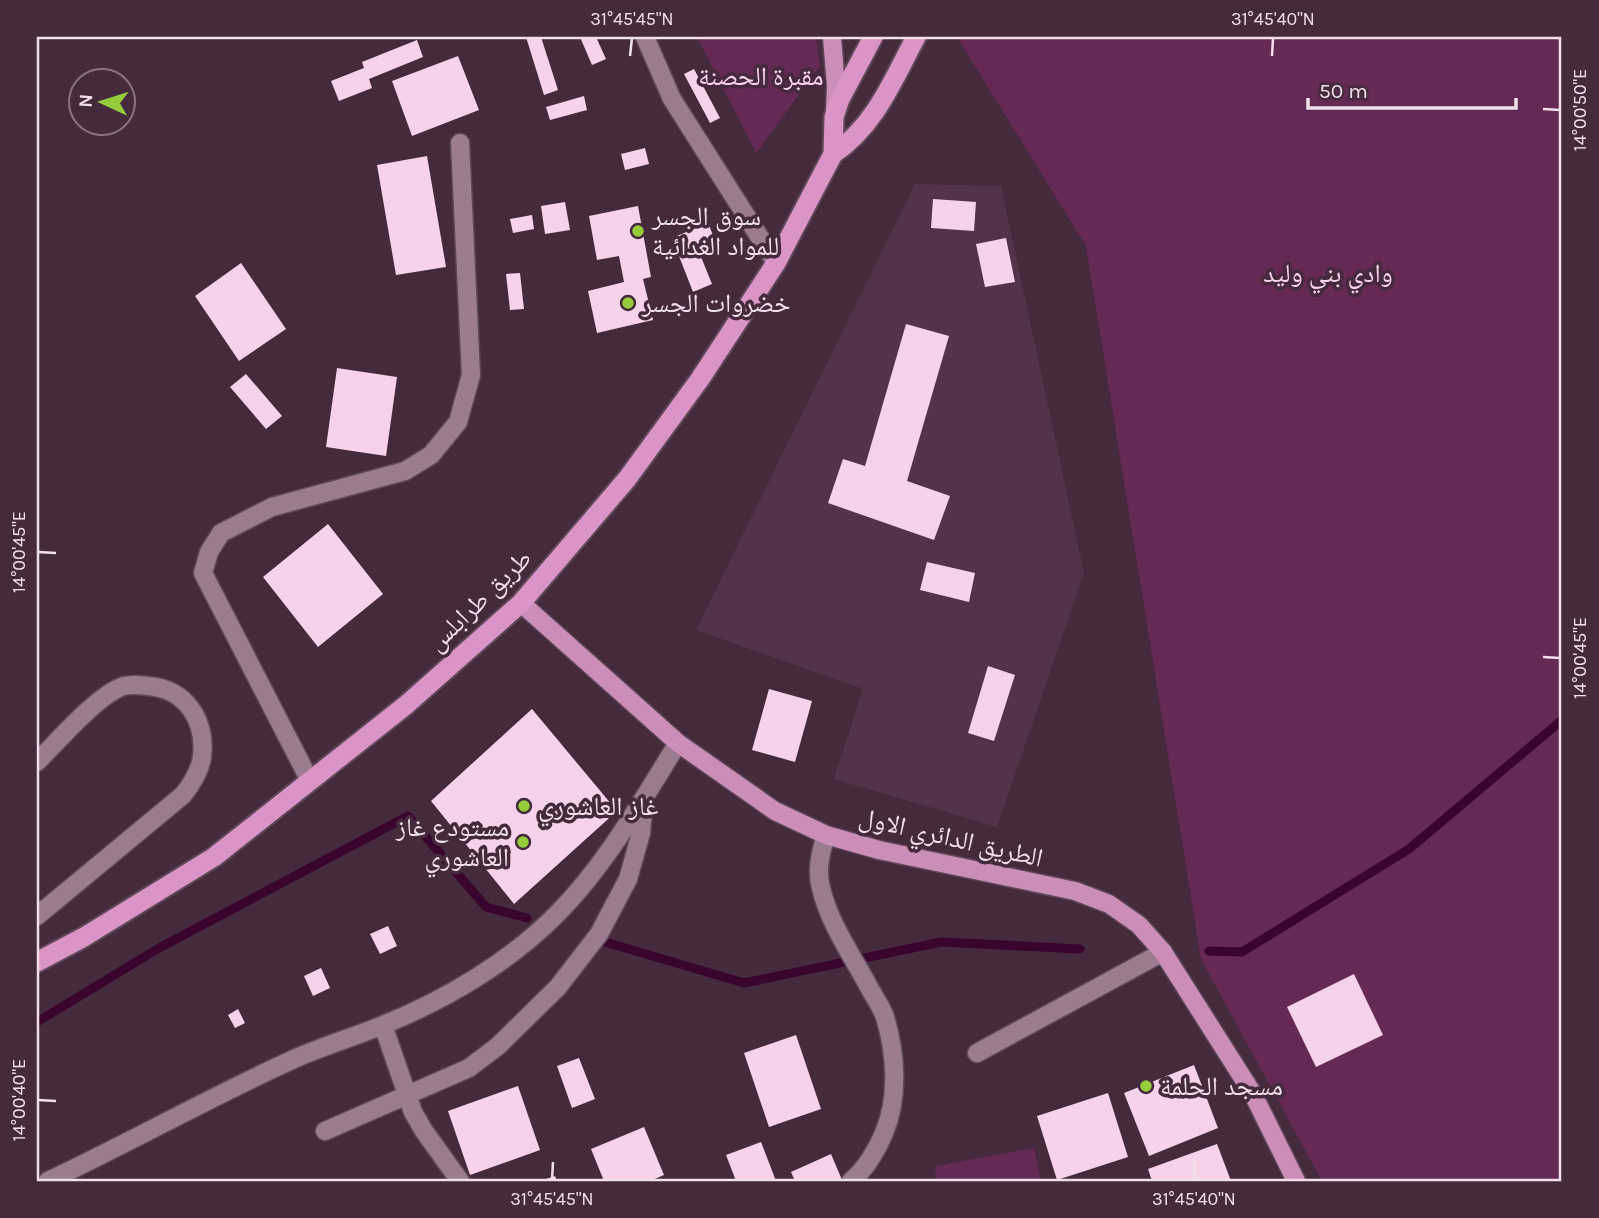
<svg xmlns="http://www.w3.org/2000/svg" width="1599" height="1218" font-family="Karla,'Noto Naskh Arabic',sans-serif">
  <rect width="100%" height="100%" fill="#452a3d"/>
  <path fill="#533349" d="M915,184L1001,186L1084,573L997,827L834,779L863,689L696,630Z"/>
  <path fill="#642a55" d="M697,37H816L820,66L756,153Z
    M957,37H1562V1181H1322L1201,959L1086,246Z
    M1034,1148L1041,1181H935L936,1166Z"/>
  <g fill="none" stroke-linecap="round" stroke-linejoin="round">
    <path stroke="#39042e" stroke-width="9" d="M605,942L744,983L941,942L1080,949
      M1209,951L1242,952L1409,849L1562,720
      M37,1022L159,948L408,816L486,907L527,918"/>
  </g>
  <path fill="#f6d3ea" d="M526,37H541L558,90L544,95Z
    M580,37H596L606,59L592,65Z
    M417,40L423,57L369,79L372,88L339,101L331,81L364,68L362,62Z
    M458,56L479,110L412,136L392,81Z
    M694,69L720,118L710,123L684,74Z
    M584,96L587,110L550,120L546,107Z
    M645,148L649,164L625,170L621,154Z
    M427,156L446,267L396,275L377,165Z
    M933,199L976,202L974,231L931,228Z
    M565,202L570,230L545,234L541,206Z
    M638,206L651,277L643,279L653,320L597,333L588,291L624,282L619,256L597,260L589,216Z
    M532,215L534,229L513,233L510,219Z
    M708,223L717,245L699,252L712,284L693,292L672,238Z
    M1006,238L1015,282L985,287L976,244Z
    M241,263L286,329L239,361L195,296Z
    M520,273L524,309L510,310L506,274Z
    M906,324L949,336L907,481L950,496L934,540L828,503L843,459L865,466Z
    M337,368L397,377L386,456L326,447Z
    M246,374L282,416L266,429L230,387Z
    M328,524L383,594L318,647L263,577Z
    M927,562L975,573L969,602L920,590Z
    M988,666L1015,675L994,741L968,733Z
    M769,689L812,701L795,762L752,750Z
    M532,709L617,811L514,904L431,801Z
    M388,926L397,946L380,954L370,934Z
    M321,968L330,988L313,996L304,976Z
    M1354,974L1383,1035L1316,1067L1287,1007Z
    M238,1009L245,1023L235,1028L228,1015Z
    M796,1035L821,1109L769,1127L744,1053Z
    M579,1058L595,1099L572,1108L557,1066Z
    M1194,1065L1218,1128L1149,1156L1124,1093Z
    M518,1086L540,1150L470,1175L448,1111Z
    M1108,1093L1128,1157L1057,1180L1037,1116Z
    M644,1127L664,1175L650,1181H604L591,1149Z
    M761,1142L776,1181H736L726,1155Z
    M1217,1144L1231,1181H1152L1148,1169Z
    M831,1154L842,1180L795,1181L791,1172Z
    M555,1176L557,1181H540Z"/>
  <g fill="none" stroke-linecap="round" stroke-linejoin="round">
    <defs>
      <path id="minor" d="M645,37L672,99L776,263
        M37,762C57,742 96,697 121,687C128,684 140,685 148,686C186,689 206,720 202,757C200,771 191,785 183,795L37,916
        M310,781L203,573L209,552L221,533L272,507L405,471L431,455L458,422L471,375L460,143
        M826,835C821,851 816,870 821,888C829,923 853,957 870,989C875,998 882,1008 885,1017C896,1054 899,1098 884,1133C877,1150 865,1170 851,1181
        M383,1025L413,1112L424,1131L460,1181
        M977,1053L1163,952
        M325,1131L469,1068L498,1046L558,987L599,934L628,879L641,833L644,799
        M48,1181C131,1142 210,1097 294,1059C323,1046 354,1037 383,1025C445,1000 508,963 556,915C606,865 641,802 678,743"/>
      <path id="primary" d="M832,37L836,87L835,110
        M521,603L678,743L775,811L826,835L879,850L1075,891L1109,904L1139,925L1163,952L1253,1094L1296,1181"/>
      <path id="trunk" d="M833,154L834,117L840,99L873,37
        M37,962L84,937L214,857L406,705L521,603L627,479L700,379L776,263L833,154C875,126 893,80 916,37"/>
    </defs>
    <use href="#minor" stroke="#5e4757" stroke-width="21"/>
    <use href="#primary" stroke="#5e4757" stroke-width="21"/>
    <use href="#trunk" stroke="#5e4757" stroke-width="23"/>
    <use href="#minor" stroke="#9b7b90" stroke-width="18"/>
    <use href="#primary" stroke="#cb8eb8" stroke-width="18"/>
    <use href="#trunk" stroke="#db94c6" stroke-width="19"/>
  </g>
  <path fill="none" stroke="#f1dfeb" stroke-width="2.5" d="M630,56L632,38M1272,56L1273,38M1543,109L1560,110M38,552L56,553M1543,657L1560,658M38,1100L56,1101M552,1180L553,1162M1194,1180L1195,1162"/>
  <g fill="#94cc3c" stroke="#452a3d" stroke-width="2.5">
    <circle cx="638" cy="231" r="7"/>
    <circle cx="628" cy="303" r="7"/>
    <circle cx="524" cy="806" r="7"/>
    <circle cx="523" cy="842" r="7"/>
    <circle cx="1146" cy="1086" r="7"/>
  </g>
  <g text-anchor="middle" stroke-width="7" stroke-linejoin="round" paint-order="stroke">
    <g font-size="26" fill="#fdd3ef" stroke="#452a3d">
      <text x="761" y="85">مقبرة الحصنة</text>
      <text x="1328" y="282">وادي بني وليد</text>
    </g>
    <g font-size="26" fill="#f1dfeb" stroke="#452a3d" text-anchor="start">
      <text x="652" y="225">سوق الجسر<tspan x="652" dy="30">للمواد الغدائية</tspan></text>
      <text x="642" y="312">خضروات الجسر</text>
      <text x="538" y="815">غاز العاشوري</text>
      <text x="509" y="836" text-anchor="end">مستودع غاز<tspan x="509" dy="30">العاشوري</tspan></text>
      <text x="1160" y="1095">مسجد الحلمة</text>
    </g>
    <g font-size="26" fill="#f1dfeb" stroke="#452a3d">
      <text transform="translate(479 600) rotate(-44)" y="9">طريق طرابلس</text>
      <text transform="translate(951 837) rotate(13)" y="9">الطريق الدائري الاول</text>
    </g>
  </g>
  <rect width="1599" height="1218" fill="none" stroke="#452a3d" stroke-width="77"/>
  <g transform="translate(102 102) rotate(274)"><circle r="33" fill="#452a3d" stroke="#8a7283" stroke-width="2"/>
  <path d="M0-5L12 26L0 18L-12 26Z" fill="#94cc3c"/>
  <text y="-10" font-size="19" font-weight="bold" text-anchor="middle" fill="#f1dfeb">N</text>
  </g>
  <path d="M1308 98v10h208v-10" fill="none" stroke="#f1dfeb" stroke-width="3.5"/>
  <text x="1319" y="98" font-size="21" fill="#f1dfeb" stroke="#452a3d" stroke-width="5" paint-order="stroke">50 m</text>
  <rect x="38" y="38" width="1522" height="1142" fill="none" stroke="#f1dfeb" stroke-width="2.5"/>
  <g font-size="18" text-anchor="middle" fill="#f1dfeb">
    <text x="632" y="25">31°45'45"N</text>
    <text x="1273" y="25">31°45'40"N</text>
    <text transform="translate(1580 110) rotate(-90)" y="6">14°00'50"E</text>
    <text transform="translate(19 552) rotate(-90)" y="6">14°00'45"E</text>
    <text transform="translate(1580 658) rotate(-90)" y="6">14°00'45"E</text>
    <text transform="translate(19 1100) rotate(-90)" y="6">14°00'40"E</text>
    <text x="552" y="1205">31°45'45"N</text>
    <text x="1194" y="1205">31°45'40"N</text>
  </g>
</svg>
